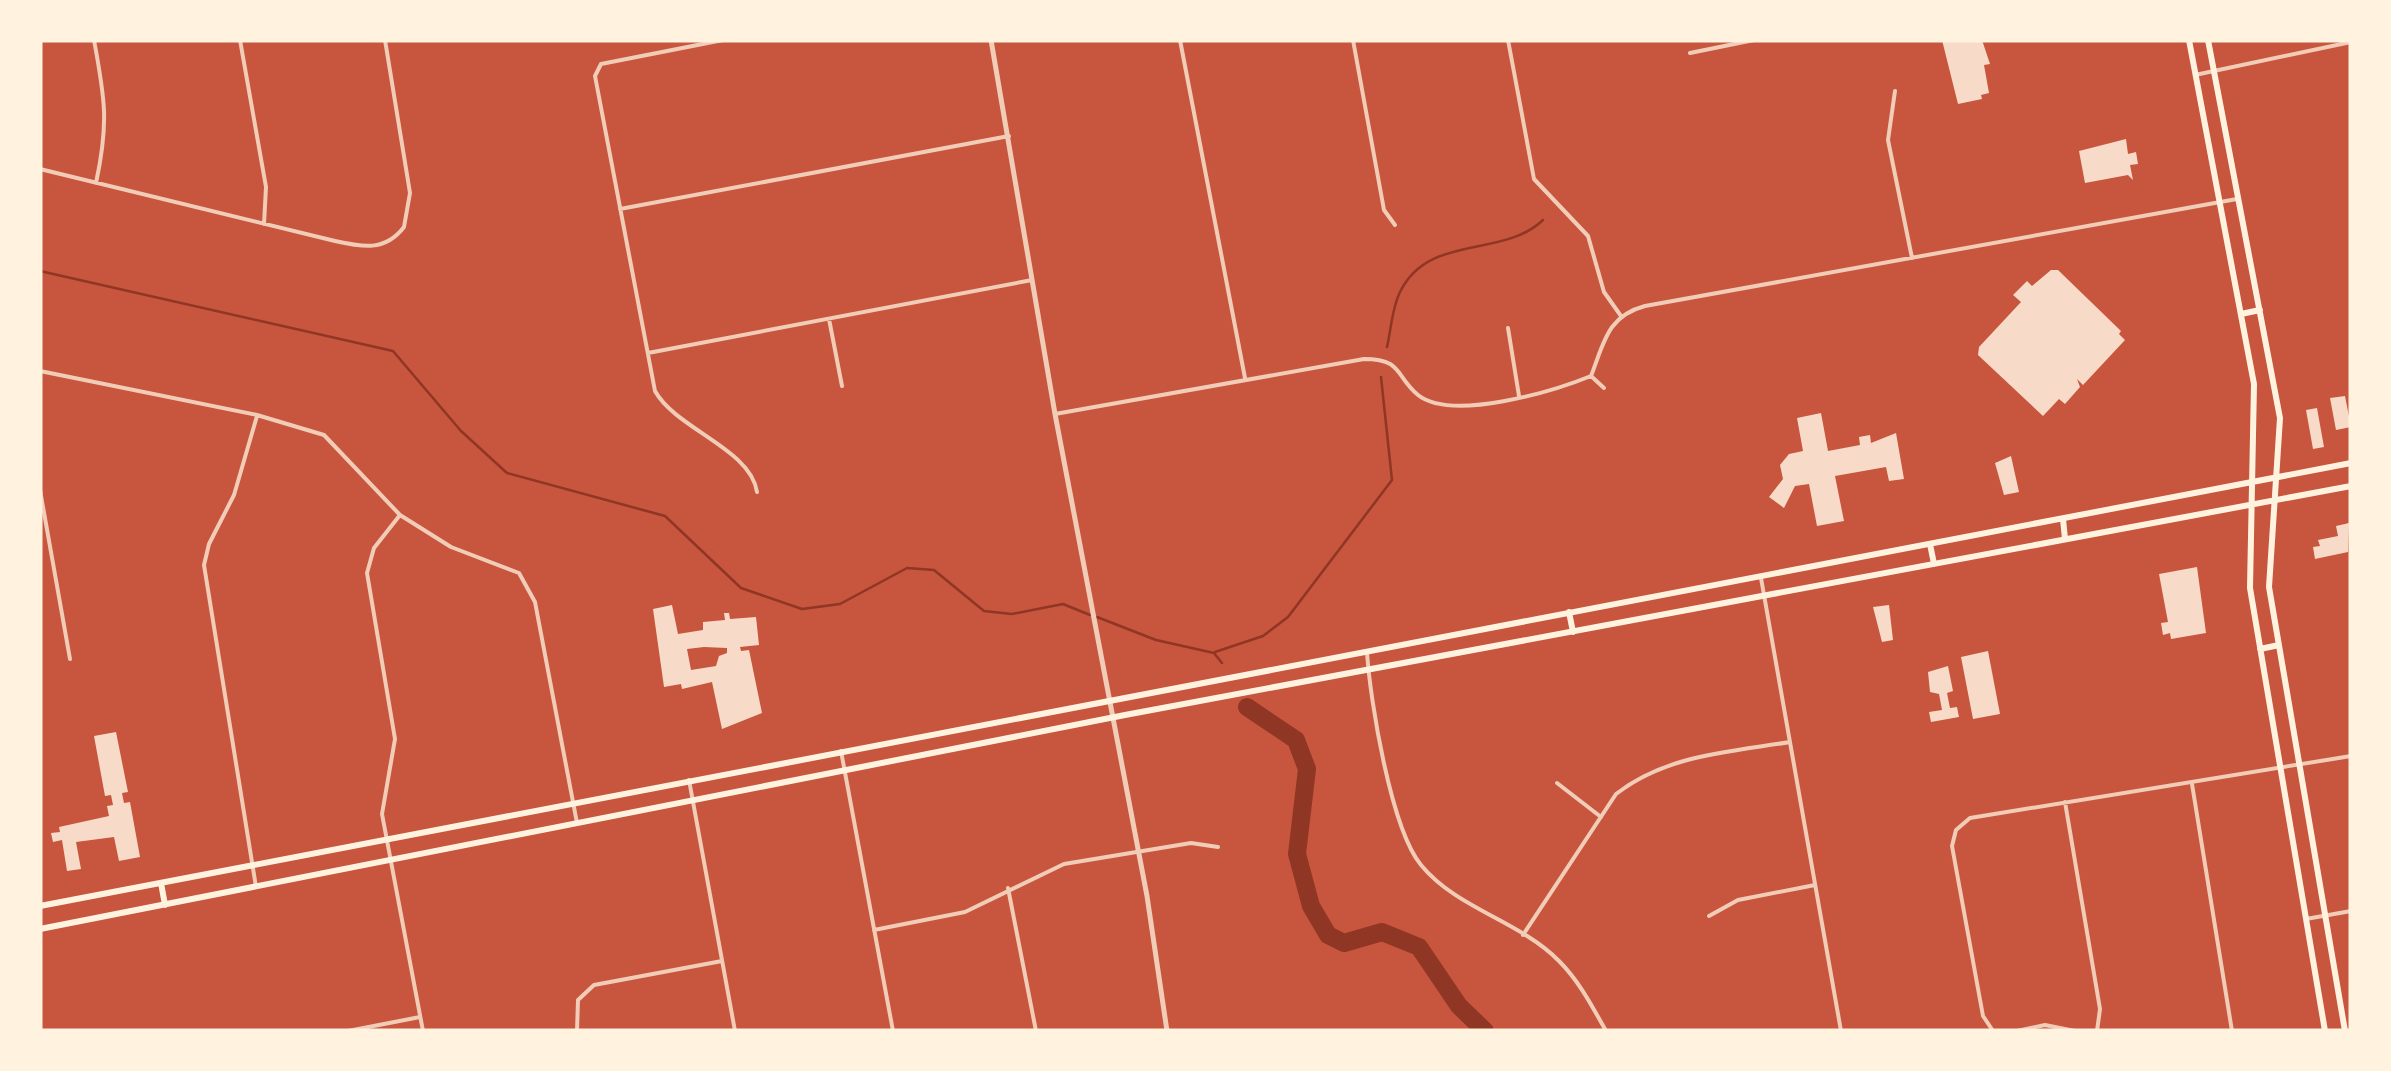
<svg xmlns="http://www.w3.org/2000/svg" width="2391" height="1071" font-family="Manrope,sans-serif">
  <rect width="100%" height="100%" fill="#c8553d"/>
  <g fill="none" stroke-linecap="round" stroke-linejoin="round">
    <path stroke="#8f3625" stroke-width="2.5" d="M40,271L393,351L461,431L507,473L665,516L741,588L802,609L840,604L907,568L934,570L984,611L1012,614L1063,604L1090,615
      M1387,347C1391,330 1392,308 1400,292C1429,233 1502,259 1543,220
      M1097,617L1156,640L1214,653L1222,663
      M1215,652L1263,636L1288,617L1392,480L1381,377"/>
    <path stroke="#8f3625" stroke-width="18" d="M1247,707L1296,740L1307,769L1297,854L1311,906L1328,935L1344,943L1382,932L1419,947L1459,1006L1485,1031"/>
  </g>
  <path fill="#f7dbc8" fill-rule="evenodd" d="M1942,40H1982L1990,64L1984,65L1989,93L1981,95L1982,99L1958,104Z
    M2126,139L2128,154L2136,152L2138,164L2130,165L2133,180L2128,175L2085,183L2079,151Z
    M2051,270H2058L2121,331L2119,334L2125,340L2083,385L2077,379L2080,387L2065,404L2059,399L2043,416L1978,355L1979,347L2021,302L2013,295L2027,281L2032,286Z
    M2345,396L2351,427L2336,430L2330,398Z
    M2317,408L2324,447L2313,449L2306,410Z
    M1821,413L1828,451L1860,445L1859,437L1870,435L1871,443L1896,433L1904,479L1889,481L1886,467L1835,476L1844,521L1817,526L1809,484L1795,486L1784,508L1769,497L1783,479L1780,465L1789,454L1803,451L1797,418Z
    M2011,456L2019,492L2004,495L1995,463Z
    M2349,523L2348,552L2315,559L2313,547L2320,546L2318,540L2338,536L2336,526Z
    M2197,567L2206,633L2171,639L2170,633L2163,635L2161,623L2168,622L2159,574Z
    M672,605L678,634L703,630V622L725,620L724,613H729L730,619L756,617L759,645L740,647L741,651L749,650L762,713L722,729L712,682L682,689L681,684L664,687L653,609ZM704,647L727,648V653L719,656L716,666L691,670L687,649Z
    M1889,605L1893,640L1882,642L1873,607Z
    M1988,651L2000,714L1973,719L1961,657Z
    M1948,666L1953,691L1947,693L1950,708L1957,707L1959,717L1931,722L1929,712L1942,710L1939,694L1930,692L1928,672Z
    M116,732L128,792L122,793L124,803L130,802L140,857L119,861L114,837L76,842L81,869L67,871L62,840L53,842L51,833L60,832L59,827L109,816L107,806L113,805L111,795L105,796L94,736Z"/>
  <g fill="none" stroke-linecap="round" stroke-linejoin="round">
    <path stroke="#f1ccb7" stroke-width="4" d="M94,40C105,99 109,123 96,183
      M240,40L266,187L264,224
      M723,40L601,64L595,76L655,391C676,429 751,449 757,492
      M1180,40L1245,378
      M1353,40L1384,210L1395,225
      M1508,40L1534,179L1588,236L1604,292L1621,316
      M1690,53L1754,40
      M2195,75L2351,42
      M1895,91L1888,140L1912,258
      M40,169L335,241C362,247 385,252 404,227L410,193L385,40
      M620,209L1009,136
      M829,319L842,386
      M1508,328L1519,396
      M648,353L1032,280
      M40,371L257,415L324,435L400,515L451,547L519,573L535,602L577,823
      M1591,376L1604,388
      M1055,414L1364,359C1403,359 1395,376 1418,395C1452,422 1554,391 1591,376C1604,343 1607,316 1645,306L2237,199
      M40,490L70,659
      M400,515L374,548L367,573L395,739L382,814L423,1031
      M1761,578L1841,1031
      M1367,652C1370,700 1391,829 1421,865C1457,909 1520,921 1559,961C1579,981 1592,1006 1606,1031
      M841,751L893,1031
      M689,780L735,1031
      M1557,783L1601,817
      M2192,784L2232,1031
      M2065,802L2100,1009L2097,1031
      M256,887L204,565L209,544L234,495L257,416
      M1008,888L1036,1031
      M1709,916L1738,900L1815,885
      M2306,919L2351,911
      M874,930L965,912L1064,864L1191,843L1218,847
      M1523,935L1616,794C1666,755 1729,752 1790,742
      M348,1031L420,1017
      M577,1031L578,1000L594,985L722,961
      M1267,1031H1329
      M1993,1031L1983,1016L1952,846L1956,830L1970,818L2351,756
      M2017,1031L2045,1025L2075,1031"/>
    <path stroke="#f1ccb7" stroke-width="5" d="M991,40L1055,414L1147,896L1167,1031"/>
    <path stroke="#fff3e0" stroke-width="6" d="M2189,40L2254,384L2250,588L2325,1031
      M2208,40L2280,418L2269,587L2345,1031
      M2241,314L2260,310
      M2063,519L2065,539
      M1930,544L1934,564
      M1569,612L1573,632
      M2260,649L2279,645
      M161,883L165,905
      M40,906L2351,463
      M40,929L1125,715L2351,486"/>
  </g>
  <rect width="2391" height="1071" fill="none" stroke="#fff3e0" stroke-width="85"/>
</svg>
